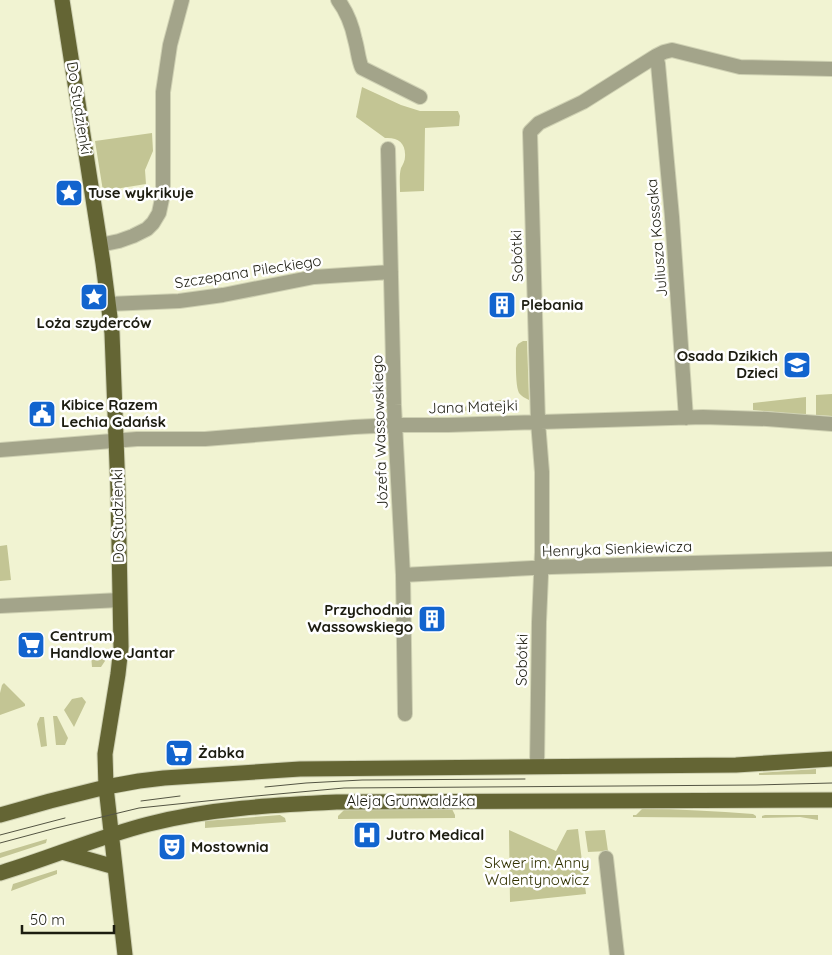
<svg xmlns="http://www.w3.org/2000/svg" width="832" height="955" font-family="Quicksand,sans-serif">
  <rect width="100%" height="100%" fill="#f1f3d2"/>
  <path fill="#c3c594" d="M362,87L401,105L420,111H458L460,116L459,126L425,128L424,191L400,192C400,185 399,175 401,168C403,164 405,161 405,157C406,143 398,137 385,138L356,117Z
    M152,133L153,151L145,170L146,184L103,191L95,141Z
    M523,341H527L529,400C525,398 521,396 519,393C515,385 516,358 516,348L518,344Z
    M832,394V416L816,415V395Z
    M806,397V415L753,410V403Z
    M478,400C484,401 485,404 486,410L461,411L471,401Z
    M500,400C509,399 515,402 519,409L490,410L492,402Z
    M7,545L11,580L0,581V546Z
    M91,655H109L101,667H92Z
    M4,683L25,704V706L0,715V693L2,685Z
    M82,697L86,702L74,727L64,710L72,699Z
    M53,716H57L68,738L65,745H56Z
    M40,717H44L47,746L41,747L37,724Z
    M816,769V774L759,775V773Z
    M452,809L455,815V818L338,819V816L344,810Z
    M642,809C679,809 716,811 753,814L756,816V818L633,817V815H636Z
    M280,815L285,818L286,822L205,828V821Z
    M765,815H818V820L800,817L762,818V816Z
    M578,829L586,894L510,902L509,830L556,851L567,830Z
    M605,830L608,851L588,852L585,831Z
    M47,839L46,843L0,858V853Z
    M57,870V874L11,891L13,884Z"/>
  <g fill="none" stroke-linecap="round" stroke-linejoin="round">
    <defs>
      <path id="minor" d="M338,0C347,12 352,25 355,40C358,50 358,59 362,68L420,97
        M656,56L658,64L672,217L686,418
        M388,149L394,405L403,575L405,714
        M100,245L119,241L133,236L147,229L153,223L159,213L163,194V92L170,45L182,0
        M109,304L179,301L223,295L314,277L391,272
        M0,450L137,439H205L354,427L395,425H448L703,417L767,419L832,424
        M403,575L551,567L832,559
        M0,606L120,600
        M537,767L539,622L542,552V472L538,422L530,132L539,123L583,102L656,56L664,52L672,50L740,67L832,69
        M606,858L617,955"/>
      <path id="major" d="M62,0L103,263L112,333L118,491L121,647L118,674L105,754L106,787L125,955
        M0,815L50,801L106,787L139,781L164,778L300,769L736,765L832,759
        M62,852L115,867
        M0,873C50,858 98,837 149,824C210,808 275,805 338,802L832,800"/>
    </defs>
    <use href="#minor" stroke="#cfd1b3" stroke-width="16"/>
    <use href="#major" stroke="#cfd1b3" stroke-width="17"/>
    <use href="#minor" stroke="#a3a48a" stroke-width="14"/>
    <use href="#major" stroke="#646534" stroke-width="15"/>
    <path stroke="#545543" stroke-width="1" d="M265,787L306,783L362,780L525,779
      M141,801L180,796
      M0,835L65,818
      M0,843L56,828L139,808L245,797L344,788L756,785L832,783"/>
  </g>
  <defs>
    <symbol id="sight-square" viewBox="-11 -11 22 22"><rect x="-9" y="-9" width="18" height="18" rx="4" fill="#1264ce" stroke="#fff"/><path d="M0-6L1.8-2.2L6-1.7L2.9 1.2L3.7 5.4L0 3.3L-3.7 5.4L-2.9 1.2L-6-1.7L-1.8-2.2Z" fill="#fff"/></symbol>
    <symbol id="building-square" viewBox="-11 -11 22 22"><rect x="-9" y="-9" width="18" height="18" rx="4" fill="#1264ce" stroke="#fff"/><path d="M-4-6H4V6H1V3H-1V6H-4ZM-2.5-4.3h1.7v1.8h-1.7ZM.8-4.3h1.7v1.8H.8ZM-2.5-1h1.7V.8h-1.7ZM.8-1h1.7V.8H.8Z" fill="#fff"/></symbol>
    <symbol id="school-square" viewBox="-11 -11 22 22"><rect x="-9" y="-9" width="18" height="18" rx="4" fill="#1264ce" stroke="#fff"/><path d="M0-5L7-2L0 1L-7-2ZM-4 1L0 2.5L4 1V4Q0 6-4 4Z" fill="#fff"/></symbol>
    <symbol id="civic-square" viewBox="-11 -11 22 22"><rect x="-9" y="-9" width="18" height="18" rx="4" fill="#1264ce" stroke="#fff"/><path d="M-.6-6.5H3V-4.5H.6V-3L4-1V1h2V6H-6V1h2V-1L-.6-3ZM-1.2 2.5V6h2.4V2.5Z" fill="#fff"/></symbol>
    <symbol id="supermarket-square" viewBox="-11 -11 22 22"><rect x="-9" y="-9" width="18" height="18" rx="4" fill="#1264ce" stroke="#fff"/><path d="M-6-5.5h2.5l.6 2H6L4.5 2H-2.5L-4.4-4H-6ZM-1.5 3.2a1.3 1.3 0 1 0 .1 0ZM3 3.2a1.3 1.3 0 1 0 .1 0Z" fill="#fff"/></symbol>
    <symbol id="hospital-square" viewBox="-11 -11 22 22"><rect x="-9" y="-9" width="18" height="18" rx="4" fill="#1264ce" stroke="#fff"/><path d="M-5-5h3v3.5h4V-5h3V5h-3V1.5h-4V5h-3Z" fill="#fff"/></symbol>
    <symbol id="theatre-square" viewBox="-11 -11 22 22"><rect x="-9" y="-9" width="18" height="18" rx="4" fill="#1264ce" stroke="#fff"/><path d="M-5-5.5Q0-4 5-5.5V0Q5 5 0 6Q-5 5-5 0ZM-3.3-2.5H-1v1.5H-3.3ZM1-2.5H3.3v1.5H1ZM-2.8 1Q0 5.5 2.8 1Z" fill="#fff"/></symbol>
  </defs>
  <g fill-rule="evenodd">
    <use href="#sight-square" x="53" y="177" width="32" height="32"/>
    <use href="#sight-square" x="78" y="281" width="32" height="32"/>
    <use href="#building-square" x="486" y="289" width="32" height="32"/>
    <use href="#school-square" x="781" y="349" width="32" height="32"/>
    <use href="#civic-square" x="26" y="398" width="32" height="32"/>
    <use href="#building-square" x="416" y="603" width="32" height="32"/>
    <use href="#supermarket-square" x="15" y="629" width="32" height="32"/>
    <use href="#supermarket-square" x="163" y="737" width="32" height="32"/>
    <use href="#hospital-square" x="351" y="819" width="32" height="32"/>
    <use href="#theatre-square" x="156" y="831" width="32" height="32"/>
  </g>
  <g text-anchor="middle" stroke-width="5" stroke-linejoin="round" paint-order="stroke">
    <g font-size="15" fill="#1c1c10" stroke="#fff">
      <text transform="translate(79 108) rotate(81)" y="5">Do Studzienki</text>
      <text transform="translate(657 238) rotate(-95)" y="5">Juliusza Kossaka</text>
      <text transform="translate(517 256) rotate(-92)" y="5">Sobótki</text>
      <text transform="translate(248 272) rotate(-9)" y="5">Szczepana Pileckiego</text>
      <text transform="translate(473 407) rotate(-2)" y="5">Jana Matejki</text>
      <text transform="translate(380 432) rotate(-92)" y="5">Józefa Wassowskiego</text>
      <text transform="translate(118 516) rotate(-91)" y="5">Do Studzienki</text>
      <text transform="translate(617 549) rotate(-2)" y="5">Henryka Sienkiewicza</text>
      <text transform="translate(522 660) rotate(-89)" y="5">Sobótki</text>
      <text x="411" y="806">Aleja Grunwaldzka</text>
    </g>
    <g font-size="15" font-weight="bold" fill="#1c1c10" stroke="#fff" text-anchor="start">
      <text x="88" y="198">Tuse wykrikuje</text>
      <text x="521" y="310">Plebania</text>
      <text x="94" y="328" text-anchor="middle">Loża szyderców</text>
      <text x="778" y="361" text-anchor="end">Osada Dzikich<tspan x="778" dy="17">Dzieci</tspan></text>
      <text x="61" y="410">Kibice Razem<tspan x="61" dy="17">Lechia Gdańsk</tspan></text>
      <text x="413" y="615" text-anchor="end">Przychodnia<tspan x="413" dy="17">Wassowskiego</tspan></text>
      <text x="50" y="641">Centrum<tspan x="50" dy="17">Handlowe Jantar</tspan></text>
      <text x="198" y="758">Żabka</text>
      <text x="386" y="840">Jutro Medical</text>
      <text x="191" y="852">Mostownia</text>
    </g>
    <g font-size="15" fill="#313100" stroke="#fff">
      <text x="537" y="868">Skwer im. Anny<tspan x="537" dy="17">Walentynowicz</tspan></text>
    </g>
  </g>
  <path d="M22 925v8h92v-8" fill="none" stroke="#1c1c10" stroke-width="2.5"/>
  <text x="30" y="925" font-size="15" fill="#1c1c10" stroke="#ffffff" stroke-width="4" paint-order="stroke">50 m</text>
</svg>
